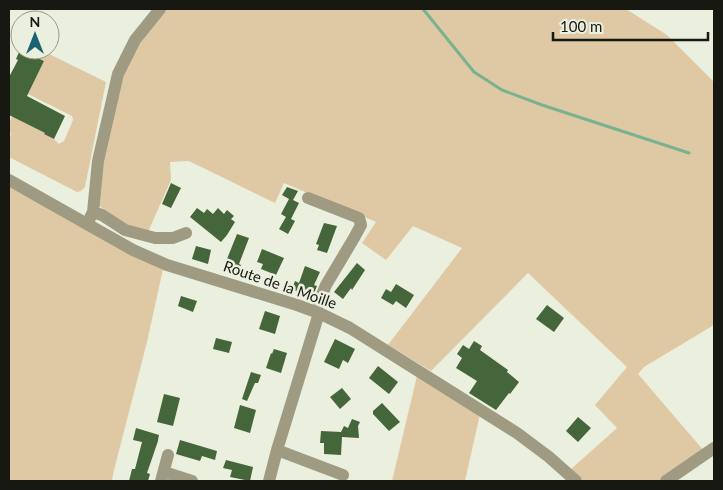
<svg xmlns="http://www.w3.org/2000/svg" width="723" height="490" font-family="Lato,sans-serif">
  <rect width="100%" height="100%" fill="#eaefde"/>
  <path fill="#dfc9a5" d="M167,9H626L667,35L714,82V325L644,367L638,374L704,451L659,481H584L570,470L617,428L595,405L627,367L528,273L431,371L388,345L462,248L413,226L386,260L362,243L376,222L284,183L275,203L189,161L170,162L171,180L148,232L127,225L98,205L103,161L120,79L137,43Z
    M22,50H41L106,82L85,187L81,191L77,192L9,157V139L11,134C8,127 9,123 12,116L45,133L44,134L54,139L59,144L64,141L73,120L72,116L28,94L44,61Z
    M9,187L163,269L147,342L113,474L112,481H9Z
    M417,376L480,414L465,481H392Z"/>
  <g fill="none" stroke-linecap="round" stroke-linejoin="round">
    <path stroke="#7ab290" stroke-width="3" d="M423,9L474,72L502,90L542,105L689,153"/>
  </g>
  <path fill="#45653a" d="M20,50L44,61L27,96L65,116L54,139L44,134L45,133L9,115V77L18,60L16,59Z
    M171,183L181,188L171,208L162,204Z
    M287,187L298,191L293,200L299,203L291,219L295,221L288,234L279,229L286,217L281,214L289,199L282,195Z
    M197,208L204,213L207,209L213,214L218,208L224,214L227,210L234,216L231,219L235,222L227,235L221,242L190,217Z
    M324,223L337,226L327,253L317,250L319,245L316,244Z
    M237,234L249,238L239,264L241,265L236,274L223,269Z
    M196,246L211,250L208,264L192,259Z
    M262,249L284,258L276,275L261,269L263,264L257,262Z
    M357,263L365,270L352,290L351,288L343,299L334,292Z
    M305,266L320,272L314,285L317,286L312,298L292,289L295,281L299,283Z
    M396,284L414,295L406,308L396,301L393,305L381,298L386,289L391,292Z
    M181,296L197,301L193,312L178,306Z
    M547,305L564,318L554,332L536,319Z
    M265,311L280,316L275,334L259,329Z
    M216,338L232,342L229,353L213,349Z
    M335,339L355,349L348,363L343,360L339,369L324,362Z
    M474,341L482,346L480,350L508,370L507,372L519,382L510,394L509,393L496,410L469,393L477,381L456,368L462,358L457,354L463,345L469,349Z
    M274,349L287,353L281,373L266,368L271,353L272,354Z
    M378,366L398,382L389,394L369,378Z
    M251,372L261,375L258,383H255L247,401L242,399Z
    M342,388L351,399L340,409L330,397Z
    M164,394L180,398L173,426L157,422Z
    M382,403L400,422L389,431L373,414V411Z
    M240,405L256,410L250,433L234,428Z
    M578,417L591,428L578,442L566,431Z
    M352,419L360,422L358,426L359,438L342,437L341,455L324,454V443H320L321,431L341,432L344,426L348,428Z
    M136,428L159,435L158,440V441L147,473L150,474L148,481H129L132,469H135L142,442L133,440Z
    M180,440L217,451L215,460L202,456L200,461L176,454Z
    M226,460L253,467L250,481L230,477L232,470L223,468Z"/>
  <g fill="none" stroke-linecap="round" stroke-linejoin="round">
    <path stroke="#9f9b82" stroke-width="12" d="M9,180L133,250L167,265L297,305L319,313L350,328L517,433L549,457L576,481
      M308,198L359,218L361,225L354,238L326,285L315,312
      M93,212L102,215L125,230L155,238H173L186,233
      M87,224L93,212L98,161L118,74L135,40L160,9
      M277,450L343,475
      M164,472L192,481
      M161,481L168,455
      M269,481L277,450L319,313
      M666,481L714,448"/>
  </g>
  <g text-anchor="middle" stroke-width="5" stroke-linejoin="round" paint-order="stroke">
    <g font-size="15" fill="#171812" stroke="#eaefde">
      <text transform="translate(280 285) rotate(19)" y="5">Route de la Moille</text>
    </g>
  </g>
  <rect width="723" height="490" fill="none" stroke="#171812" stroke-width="20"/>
  <g transform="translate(35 35)"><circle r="24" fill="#eaefde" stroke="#96998c"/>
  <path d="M0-4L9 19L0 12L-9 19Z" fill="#1a6271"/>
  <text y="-8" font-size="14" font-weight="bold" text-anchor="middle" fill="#171812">N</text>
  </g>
  <path d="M553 32v8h155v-8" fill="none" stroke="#171812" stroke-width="2.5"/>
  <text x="560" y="32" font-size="15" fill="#171812" stroke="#eaefde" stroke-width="4" paint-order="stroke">100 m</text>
</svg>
